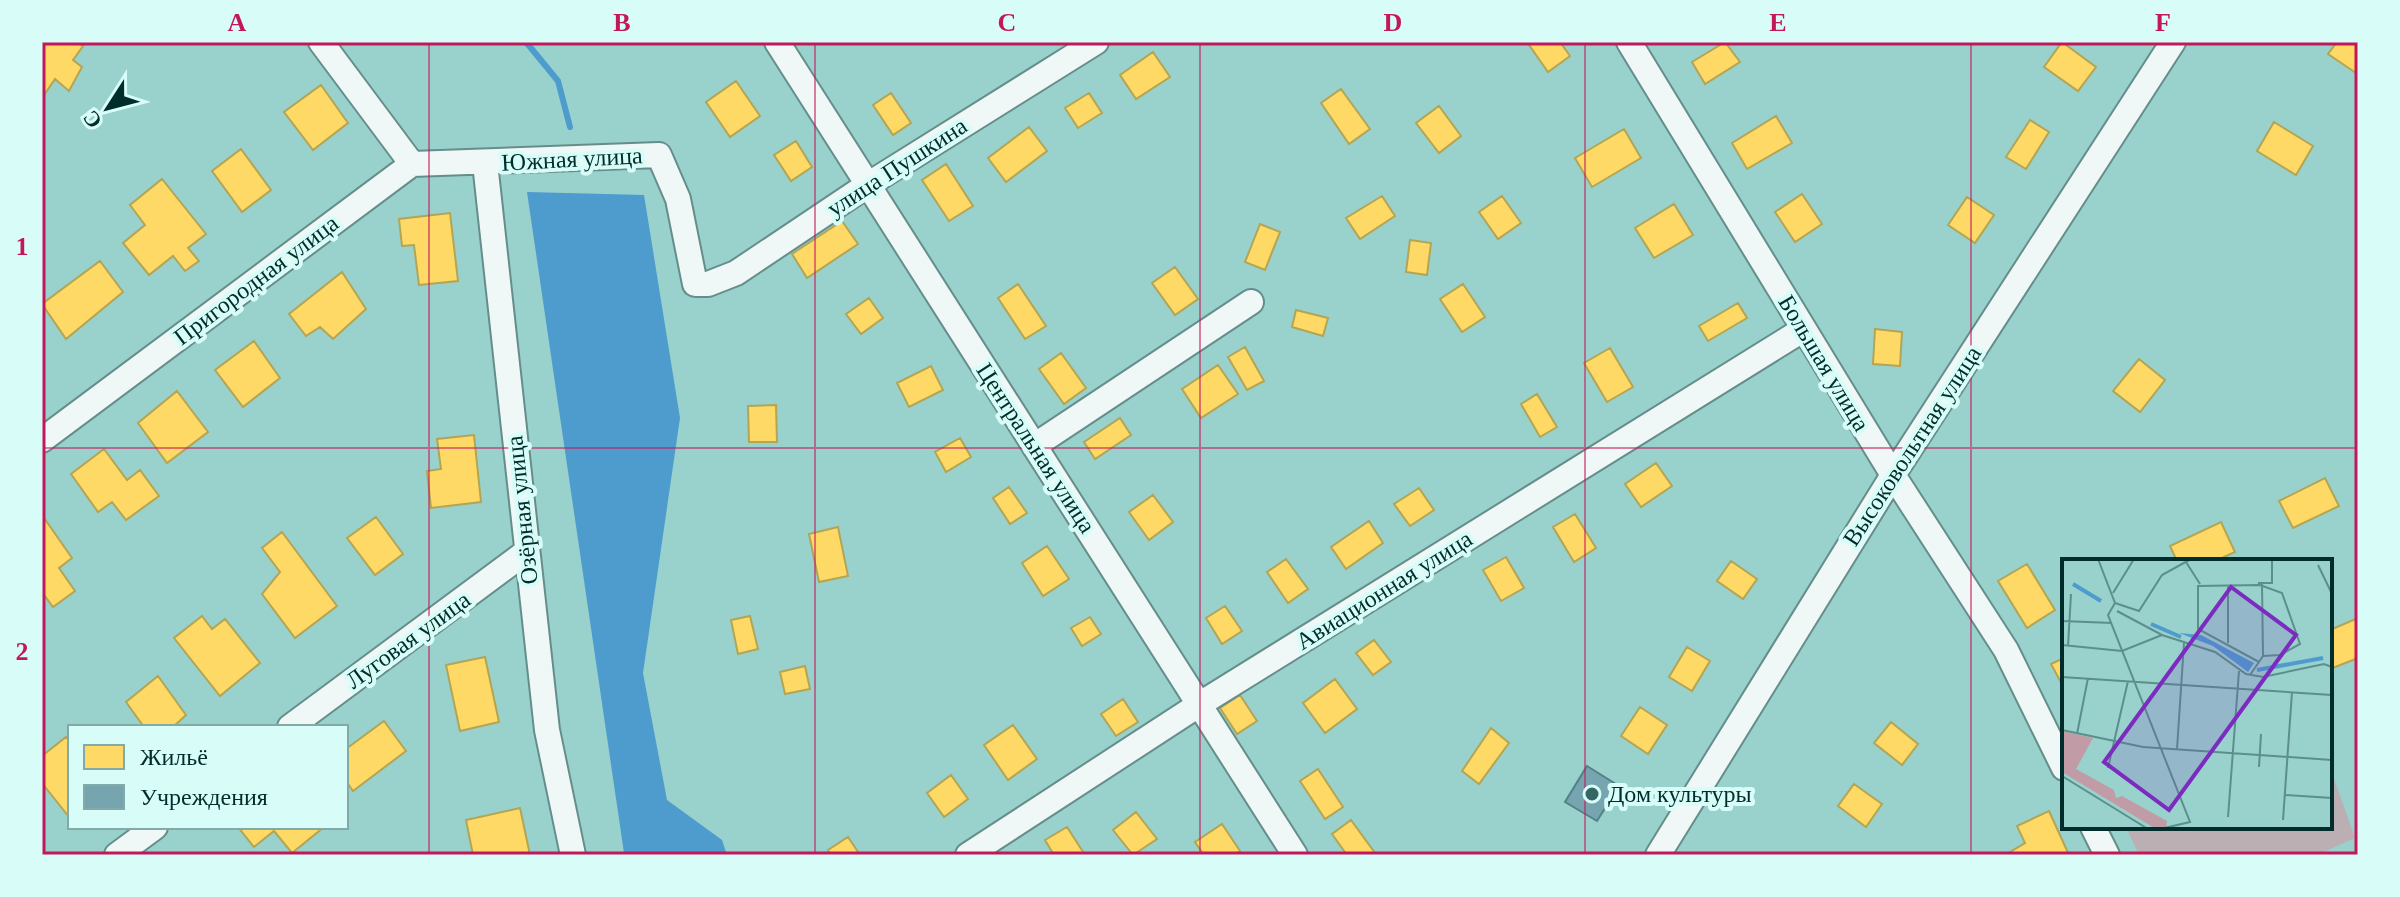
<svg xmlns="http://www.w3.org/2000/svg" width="2400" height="897" font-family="'Times New Roman',serif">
  <rect width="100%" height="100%" fill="#99d1cc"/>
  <path fill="#bcafb3" d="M2330,767L2355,838L2317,855H2139L2126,827H2330Z"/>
  <path fill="#4e9bce" d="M527,192L644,195L680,418L643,673L667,800L722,840L727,855L624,853Z"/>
  <path fill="#ffd966" stroke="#b2a554" stroke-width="2" d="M42,42H75L83,46L73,60L82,67L69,91L55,79L42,98Z
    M1527,42H1560L1570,56L1548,72Z
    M1725,42L1740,62L1705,84L1692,62Z
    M2062,42L2096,67L2078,91L2044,67Z
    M2337,42H2358L2356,73L2328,54Z
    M1153,52L1170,77L1136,99L1120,75Z
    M736,81L760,116L730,137L706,102Z
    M321,85L348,123L313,150L284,112Z
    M1341,89L1370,129L1349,144L1321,103Z
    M891,93L911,123L893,135L873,105Z
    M1089,93L1102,113L1078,128L1065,108Z
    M1439,106L1461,136L1439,153L1416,123Z
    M1776,116L1792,143L1747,169L1732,143Z
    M2030,120L2049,132L2026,169L2006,157Z
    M2274,122L2313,146L2296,175L2257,151Z
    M1029,127L1047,151L1006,182L988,158Z
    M1624,129L1641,158L1592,187L1575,158Z
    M796,141L812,167L791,181L774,155Z
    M241,149L271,190L242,212L212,171Z
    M946,164L973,206L949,221L922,180Z
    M162,179L206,234L188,248L199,261L185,271L173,256L149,275L123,243L145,225L130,205Z
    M1802,194L1822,224L1795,242L1775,212Z
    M1382,196L1395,216L1360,239L1346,218Z
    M1502,196L1521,223L1498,239L1479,212Z
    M1967,197L1994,215L1975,243L1948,225Z
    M1674,204L1693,235L1654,258L1635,228Z
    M450,213L458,281L419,285L414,245L402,246L399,219Z
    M842,221L858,244L807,278L792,254Z
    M1260,224L1280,232L1265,270L1245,262Z
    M1410,240L1431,243L1427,275L1406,272Z
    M100,261L123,292L66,339L42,304Z
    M1175,267L1198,299L1175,315L1152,283Z
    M342,272L366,309L333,339L320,327L306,336L289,314Z
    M1018,284L1046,326L1025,339L998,298Z
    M1463,284L1485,317L1462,332L1440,299Z
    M869,298L883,318L861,334L846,314Z
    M1738,303L1747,318L1708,341L1699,326Z
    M1296,310L1328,318L1323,336L1292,327Z
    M1875,329L1902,332L1900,366L1873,364Z
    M254,341L280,378L243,407L215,370Z
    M1245,347L1264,381L1247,390L1228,357Z
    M1610,348L1633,387L1607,402L1584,363Z
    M1061,353L1086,388L1064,404L1039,369Z
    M2139,359L2165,380L2140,412L2113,391Z
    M1218,365L1238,394L1201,418L1182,389Z
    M931,366L943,390L909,407L897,383Z
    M177,391L208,432L167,463L138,423Z
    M1537,394L1557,427L1540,437L1521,404Z
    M776,405L777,442H749L748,406Z
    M1120,418L1131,435L1095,459L1084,442Z
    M474,435L481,502L431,508L427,471L441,469L437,439Z
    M960,438L971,457L946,472L935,452Z
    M104,449L127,480L140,470L159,496L126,520L112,502L98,512L71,474Z
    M1656,463L1672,486L1641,507L1625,484Z
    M2325,478L2339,506L2293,528L2279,501Z
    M1009,487L1027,513L1010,524L993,498Z
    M1419,488L1434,510L1410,526L1394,504Z
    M1153,495L1173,522L1149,540L1129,512Z
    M1575,514L1596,548L1574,562L1553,527Z
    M42,515L72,558L59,568L75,591L53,607L42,592Z
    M376,517L403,554L375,575L347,538Z
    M1369,521L1383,543L1346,569L1331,547Z
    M2221,522L2235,552L2215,561H2177L2170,546Z
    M838,527L848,576L819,582L809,534Z
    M282,532L337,606L295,638L262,594L280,572L262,548Z
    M1047,546L1069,579L1043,596L1022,563Z
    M1506,557L1524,588L1501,601L1483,570Z
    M1286,559L1308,589L1288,603L1267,572Z
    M1731,561L1757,579L1743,599L1717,581Z
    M2027,564L2055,610L2027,628L1998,581Z
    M1225,606L1242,631L1222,644L1206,618Z
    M202,616L212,629L225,619L260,663L220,696L174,638Z
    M750,616L758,649L738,654L731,620Z
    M1090,617L1101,634L1082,646L1071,628Z
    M2358,618V658L2330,669V630Z
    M1374,640L1391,662L1373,675L1356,653Z
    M1687,647L1710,661L1692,691L1669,677Z
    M485,657L499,722L460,731L446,665Z
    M2064,658V688L2051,664Z
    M805,666L810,689L785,694L780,672Z
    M158,676L186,715L173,727H144L126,702Z
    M1335,679L1357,709L1325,733L1303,703Z
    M1240,695L1257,721L1237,734L1220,708Z
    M1123,699L1138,722L1116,736L1101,714Z
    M1640,707L1667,725L1648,754L1621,736Z
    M384,721L406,751L353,791L346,781V749Z
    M1891,722L1918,744L1902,765L1874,743Z
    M1013,725L1037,759L1008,780L984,745Z
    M1491,728L1509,743L1479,784L1462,771Z
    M66,737L70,742L69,817L42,783V756Z
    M1318,769L1343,807L1325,819L1300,781Z
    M951,775L968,799L944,817L927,793Z
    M1854,784L1882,804L1866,827L1838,806Z
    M520,808L530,855H473L466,820Z
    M2049,811L2069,855H2005L2025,843L2017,826Z
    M1136,812L1157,839L1133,855L1113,830Z
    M1351,820L1375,853L1373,855H1347L1332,834Z
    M1222,824L1240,851L1234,855H1204L1195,842Z
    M238,827H324L292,853L274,831L254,847Z
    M1067,827L1085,855H1054L1045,840Z
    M848,837L860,855H831L828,850Z"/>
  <path fill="#76a5af" stroke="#538187" stroke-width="2" d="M1587,766L1619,786L1597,821L1565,802Z"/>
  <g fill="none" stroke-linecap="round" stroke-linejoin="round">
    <path stroke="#4e9bce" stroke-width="6" d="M526,42L558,81L570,127"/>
    <defs>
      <path id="minor" d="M321,42L412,164
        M777,42L1295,855
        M1629,42L1893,475L2006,650L2064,768
        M485,163L547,730L573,855
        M42,440L412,164L659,155L678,199L695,284H708L736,273L869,184L1096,42
        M1034,446L1251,302
        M290,727L526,552
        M2093,827L2107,855
        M117,855L155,827
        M968,855L1200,704L1804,329
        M1658,855L1893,475L2173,42"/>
    </defs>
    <use href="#minor" stroke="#658e8b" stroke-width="28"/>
    <use href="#minor" stroke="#f0f8f7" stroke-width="24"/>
  </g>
  <path fill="none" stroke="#c2185b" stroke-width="2" stroke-opacity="0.55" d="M429,42V855M815,42V855M1200,42V855M1585,42V855M1971,42V855M42,448H2358"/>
  <circle fill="#366663" stroke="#d8fdf9" stroke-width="3" cx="1592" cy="794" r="8"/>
  <g text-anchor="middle" stroke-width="8" stroke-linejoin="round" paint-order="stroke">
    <g font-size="24" fill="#002d2b" stroke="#d8fdf9">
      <text transform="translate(572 159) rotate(-3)" y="8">Южная улица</text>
      <text transform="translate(897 167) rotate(-33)" y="8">улица Пушкина</text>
      <text transform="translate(256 280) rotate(-37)" y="8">Пригородная улица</text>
      <text transform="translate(1824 363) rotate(59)" y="8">Большая улица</text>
      <text transform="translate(1912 446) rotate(-57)" y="8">Высоковольтная улица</text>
      <text transform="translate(1036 448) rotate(57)" y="8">Центральная улица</text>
      <text transform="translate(522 510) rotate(-96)" y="8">Озёрная улица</text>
      <text transform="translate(1384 590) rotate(-32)" y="8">Авиационная улица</text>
      <text transform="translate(408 640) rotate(-36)" y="8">Луговая улица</text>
    </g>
    <g font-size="24" fill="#002d2b" stroke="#d8fdf9" text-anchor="start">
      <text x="1608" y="802">Дом культуры</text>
    </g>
  </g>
  <g transform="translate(2062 559)">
    <rect width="270" height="270" fill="#99d1cc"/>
    <path d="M0,172L31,179L14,210L52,231L54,239L60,237L105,262L104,270H94L0,213Z" fill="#c19ca6"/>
    <path d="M117,74L139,76L192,104L186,113L151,87Z" fill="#4e9bce"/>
    <path fill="none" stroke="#4e9bce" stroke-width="4" d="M11,25L39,42M89,65L119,78M195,111L261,99"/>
    <path fill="none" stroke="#5c8f8c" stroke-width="2" d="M36,0L53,44M124,3L138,25M256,6L270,35M196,24H210V0M166,26V84M51,34L72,0M53,44L46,56L128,263L98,270M53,44L77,52L100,16L129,0M55,52L100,76L153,93L184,115L201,118L262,105L270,108M0,62L50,64M0,86L60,92L100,76M6,87L9,35M197,103L136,70V27L198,26L220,34L238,85L218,96L201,97M188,116L201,97L200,25M0,118L270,136M0,171L81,188L270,201M15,175L26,119M115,190L122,84M197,208L199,175M46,209L66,122M0,217L86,270M223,236L270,239M166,258L177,112M221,261L230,133"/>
    <path fill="#7b2cbf" fill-opacity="0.15" stroke="#7b2cbf" stroke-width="4" d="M169,28L234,76L107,251L42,203Z"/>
    <rect width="270" height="270" fill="none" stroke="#002d2b" stroke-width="4"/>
  </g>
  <rect width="2400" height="897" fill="none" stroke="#d8fdf9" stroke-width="88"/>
  <rect x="68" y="725" width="280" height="104" fill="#d8fdf9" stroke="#82aaa7" stroke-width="2"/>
  <rect x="84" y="745" width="40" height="24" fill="#ffd966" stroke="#82aaa7" stroke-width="2"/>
  <text x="140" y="765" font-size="24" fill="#002d2b">Жильё</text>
  <rect x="84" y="785" width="40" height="24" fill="#76a5af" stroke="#82aaa7" stroke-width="2"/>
  <text x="140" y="805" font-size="24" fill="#002d2b">Учреждения</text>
  <g transform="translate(108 108) rotate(234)" stroke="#d8fdf9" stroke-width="6" paint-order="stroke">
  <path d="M0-6L14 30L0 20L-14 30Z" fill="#002d2b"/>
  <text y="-12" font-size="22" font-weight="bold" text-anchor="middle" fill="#002d2b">С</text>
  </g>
  <rect x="44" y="44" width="2312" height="809" fill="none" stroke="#c2185b" stroke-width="3"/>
  <g font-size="26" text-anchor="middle" font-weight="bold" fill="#c2185b">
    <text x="237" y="31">A</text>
    <text x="622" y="31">B</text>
    <text x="1007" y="31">C</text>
    <text x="1393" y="31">D</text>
    <text x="1778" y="31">E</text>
    <text x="2163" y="31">F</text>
    <text x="22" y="255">1</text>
    <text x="22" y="660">2</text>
  </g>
</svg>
